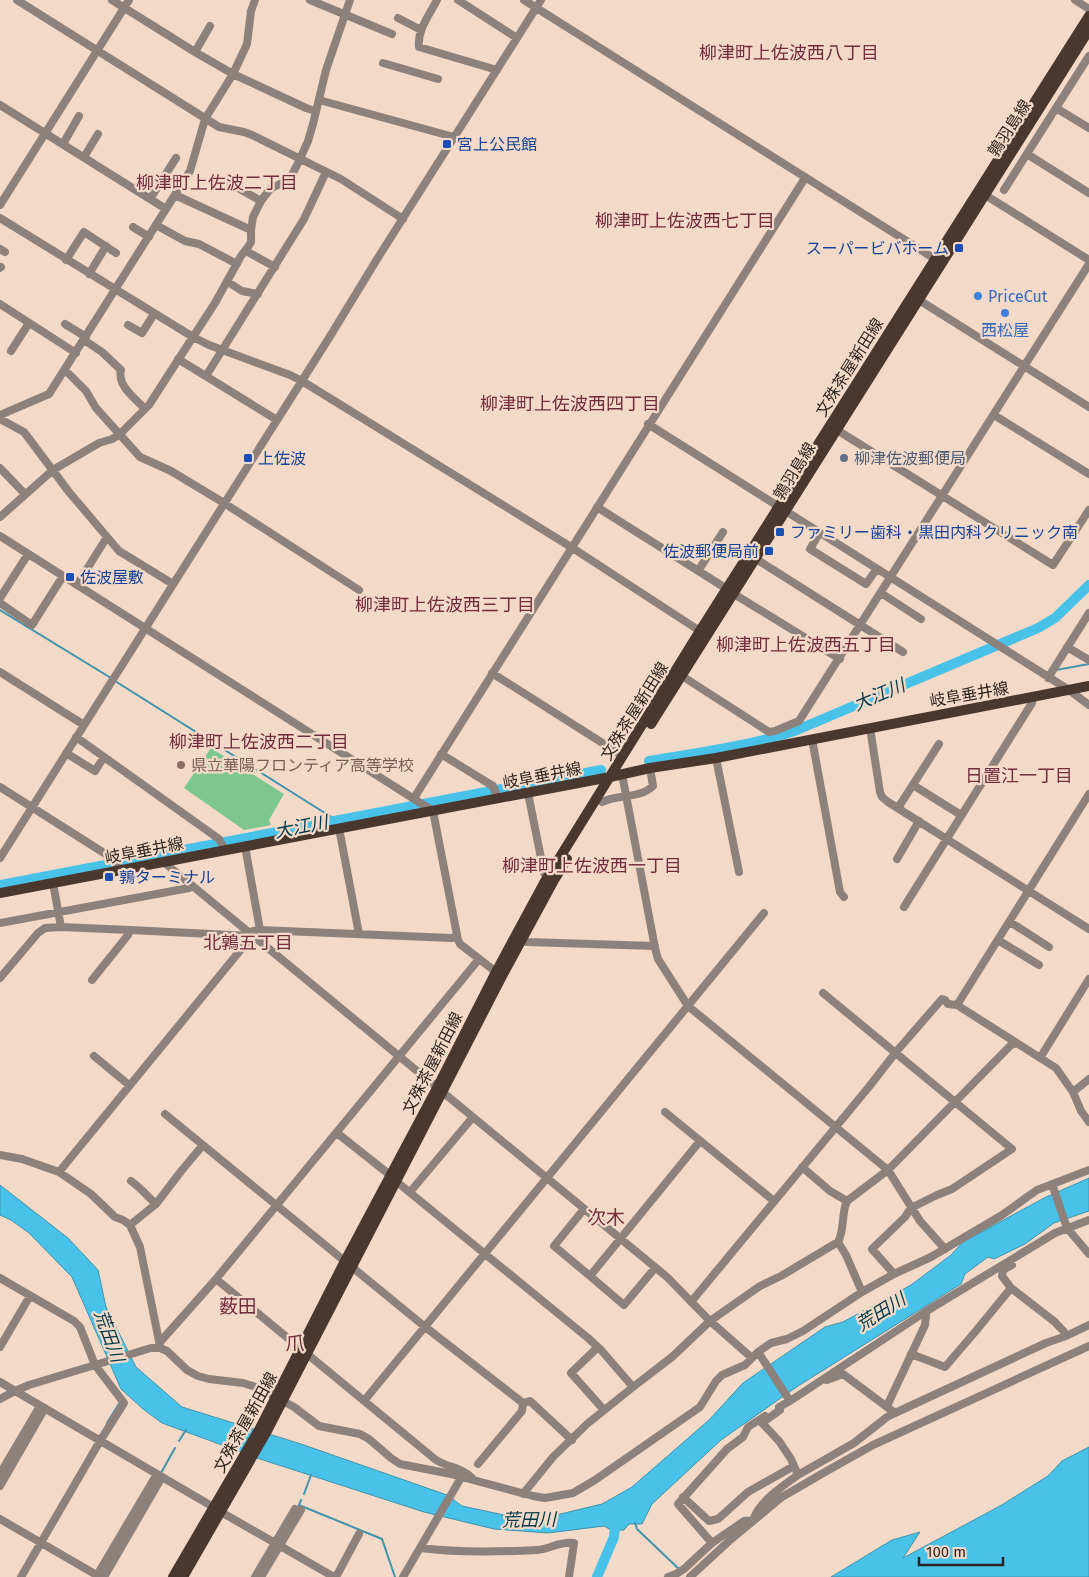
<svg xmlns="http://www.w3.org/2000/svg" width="1089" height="1577" font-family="'Fira Sans','Noto Sans JP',sans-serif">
  <rect width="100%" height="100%" fill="#f3dac8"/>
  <path fill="#7ec690" d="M211,748L284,794L269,820L271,825L244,830L184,788Z"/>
  <path fill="#48c2e9" stroke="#4093ac" d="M1089,1178V1211L1054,1223L1025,1244L994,1259L988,1257L965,1274L961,1284L798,1386L721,1440L652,1504L642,1524H629L624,1530H611L604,1526L548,1533L494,1529L424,1512L260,1459L162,1423L143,1409L121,1389L72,1277L29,1233L11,1220L0,1215V1185L68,1238L98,1270L106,1307L136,1367L182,1407L301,1444L447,1495L462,1506L518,1518L548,1517L602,1504L632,1487L709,1420L743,1383L825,1327L843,1322L911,1285L951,1255L963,1242L1044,1198Z
    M1089,1447V1577H831L892,1540L920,1532L903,1558L1000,1506L1048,1476L1062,1461Z"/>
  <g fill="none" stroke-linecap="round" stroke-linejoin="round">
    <path stroke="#4093ac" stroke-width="2" d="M0,610L111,678
      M1056,670L1089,664
      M115,681L336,820
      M107,1423L120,1402
      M179,1441L186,1430
      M161,1473L175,1448
      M304,1494L311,1475
      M299,1505L382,1539L395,1577
      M297,1510L301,1500
      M635,1523L637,1529L680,1570"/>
    <path stroke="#48c2e9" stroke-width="10" d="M649,761C696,753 752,746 797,730L1038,628L1055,618L1089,585
      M0,885L601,770
      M597,1577L614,1537L616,1516"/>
    <path stroke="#8d817b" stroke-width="8" d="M17,0L219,127L244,132L252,135L341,179L403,219
      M112,0L195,52L233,74L306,108L315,111
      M310,0L392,34
      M437,0C430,14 417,30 419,47L497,70
      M458,0L517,38
      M524,0L935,259
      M1075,0L1089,9
      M398,18L421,30
      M195,52L210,26
      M383,63L438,79
      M319,100L454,137
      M0,105L166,209
      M1056,108L1089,128
      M63,144L79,116
      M1027,154L1089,193
      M84,157L98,134
      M229,183L261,201
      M1004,190L1089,56
      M982,193L1089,260
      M175,195L251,230
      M150,199L176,158
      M0,205L129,0
      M0,218L193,337L209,345L290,375L302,381L571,547L703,633
      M156,225L185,241L199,244L237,264
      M133,227L149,237
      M0,249L5,252
      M246,251L275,267
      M66,260L84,232L116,253
      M0,268L1,267
      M89,274L106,246
      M228,282L242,291L258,294
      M919,300L1089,407
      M0,304L76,353
      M65,324L86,337
      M128,325L142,333L154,314
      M84,340L102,352L121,370C117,386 135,398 145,409
      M11,351L29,323
      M178,359L277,420
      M65,370L86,391L96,408L140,457L171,471L224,503L359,590
      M206,376L304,219L326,172
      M0,415L49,394L190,171L205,119L233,74L247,44L251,11L255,0
      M994,415L1089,474
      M0,419L24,432L69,492L119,551L173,584
      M648,424L1069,690L1089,705
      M837,430L1053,565L1089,510
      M0,468L25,494
      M597,507L727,589
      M0,517L53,470L99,443L112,439L120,434L149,405L167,377L215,303L241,256L248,247L251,242V230L253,217L261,201L270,189L286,181L292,175L300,159L308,141L313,124L326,70L350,0
      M819,534L810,549L866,584L876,570
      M0,536L433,811L458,940L460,944L496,972
      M756,559L903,652
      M698,571L723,532
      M77,585L107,537
      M881,593L921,619
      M734,594L840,659
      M0,598L28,554
      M0,603L32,625L63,576
      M1067,647L1089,660
      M0,672L84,725
      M492,673L623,756
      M682,676L769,732L775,731L799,721L1089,264
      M1048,678L1089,613
      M870,728L880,792L882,797L888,802L1089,929
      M76,737L219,839L225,850
      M812,739L840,892L844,897
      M66,753L95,771L104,757
      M441,754L493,786L498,799
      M716,758L739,872
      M622,774L655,948L658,959L688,1006L888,1170L920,1221L945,1249
      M913,785L961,815
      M0,787L115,860L119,870
      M528,793L544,873L548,876
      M414,798L805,178
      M602,802C618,794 640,799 653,786L650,768
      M898,808L939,744
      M339,828L359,934
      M245,846L260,930
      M0,858L329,338L379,256L541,0
      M897,859L919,821
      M164,861L166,864L667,1277L710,1321L752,1358
      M904,907L1032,703L1033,698
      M1010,922L1049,947
      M0,923L189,888L191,885
      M61,927L130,930L128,935L92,980
      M130,930L252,936
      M249,933L253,931L260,930L451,938L457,937
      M522,939L527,942L655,946
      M998,940L1039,965
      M0,978L38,933L45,928L61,927L53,883
      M823,993L1012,1149L952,1189L937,1195L911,1208L905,1217L872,1249L894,1274
      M957,1005L1089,794
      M94,1056L129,1085
      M1040,1058L1089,979
      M1073,1092L1089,1079
      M665,1112L774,1201
      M165,1114L424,1326L523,1403L530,1401L572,1440
      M337,1133L390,1175
      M0,1155L22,1159L59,1172L91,1194L115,1217L123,1220L130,1225L140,1247L160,1346
      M802,1167L830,1191L847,1201
      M59,1172L252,936
      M131,1181C140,1187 147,1196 156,1204
      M397,1182L588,1338L601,1350L633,1387
      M1052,1184L1067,1228L1089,1254
      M410,1192L473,1117
      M584,1209L554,1246L590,1276
      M130,1225L156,1204L182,1170L203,1145
      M838,1242L846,1255L862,1292
      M655,1268L624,1305L590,1276L700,1141
      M0,1278L74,1321L80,1327L95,1365L124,1403L100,1441L21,1577
      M216,1279L436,1460C447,1467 463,1468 472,1478
      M691,1302L868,1088L896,1052L942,999L945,1000L948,1004L957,1005L1056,1068L1073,1092L1081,1111L1089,1122
      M1066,1336L1089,1325
      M161,1341L216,1279L479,959
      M0,1347L30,1296
      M598,1347L571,1373L604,1410
      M911,1354L945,1367L975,1332L1011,1288
      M0,1382L215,1508
      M0,1399L15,1391L29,1385L151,1348H160L167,1351L187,1370L198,1376L209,1379L243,1383L259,1388L294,1407L319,1426L360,1434L369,1439L391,1458L400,1464L451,1474L533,1496L545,1498L573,1493L595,1480L700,1407L716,1381L722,1375L745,1365L758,1352L771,1343L787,1339L803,1331L862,1292L894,1274L931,1257L1002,1215L1037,1190L1089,1170
      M364,1401L764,913
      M790,1401L925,1312L1042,1241L1055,1233L1089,1220
      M887,1406L925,1325L926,1315L925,1312
      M895,1413L1046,1343L1066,1336C1065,1330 1059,1328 1055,1322L1011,1288L1002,1276L1003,1270L1012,1265
      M478,1464L522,1411L523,1403
      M0,1474L40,1406
      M798,1475L854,1443L887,1417L895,1413L843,1374L827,1380
      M0,1486L45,1408
      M523,1494L553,1457L587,1424L633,1387L672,1357L710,1321L760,1286L781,1276L838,1242C845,1229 841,1214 847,1201L888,1170L1011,1045L1016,1043
      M683,1497L709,1521L718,1519L748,1492L794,1466
      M221,1512L334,1577
      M754,1518C759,1502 785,1484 798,1475L791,1459L779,1441L762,1423L780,1410L779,1407L790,1401L758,1352
      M0,1519L100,1577
      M712,1543L678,1504L727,1449L743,1437L748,1427L765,1416
      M421,1548C459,1553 498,1552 537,1550C551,1549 559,1541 574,1543L569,1577
      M96,1577L157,1474
      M104,1577L162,1477
      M255,1577L295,1509
      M261,1577L301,1510
      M336,1577L359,1534
      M403,1577L462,1476
      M668,1577L676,1574L684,1569L712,1543L744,1521L754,1520
      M690,1577L729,1541L782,1497L825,1472L873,1445L1089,1346"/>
    <path stroke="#4a372d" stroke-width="10" d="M651,724L1089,30
      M0,893L610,777L650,768L716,758L1089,686
      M173,1577L260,1428L345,1261L437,1088L496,972L544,883L700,631L1089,16
      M183,1577L267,1431L501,978L554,880L567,859"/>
  </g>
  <g fill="#1a4fb4" stroke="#f3dac8" stroke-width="2">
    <rect x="442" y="139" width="10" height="10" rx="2.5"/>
    <rect x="954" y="243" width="10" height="10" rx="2.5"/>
    <rect x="243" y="453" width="10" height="10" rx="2.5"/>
    <rect x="775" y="527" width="10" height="10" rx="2.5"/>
    <rect x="764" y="546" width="10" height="10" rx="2.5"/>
    <rect x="65" y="572" width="10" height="10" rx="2.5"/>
    <rect x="104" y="872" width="10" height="10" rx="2.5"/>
  </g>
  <g fill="#3f7fe0" stroke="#f3dac8" stroke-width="2">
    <circle cx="978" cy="296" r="5"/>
    <circle cx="1005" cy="313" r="5"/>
  </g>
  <circle fill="#5c6f8a" stroke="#f3dac8" stroke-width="2" cx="844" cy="458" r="5"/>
  <circle fill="#8d6e63" stroke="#f3dac8" stroke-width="2" cx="181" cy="765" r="5"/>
  <g text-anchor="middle" stroke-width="4.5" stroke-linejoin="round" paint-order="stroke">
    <g font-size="16" fill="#2e241e" stroke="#f3dac8">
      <text transform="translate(1009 128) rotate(-57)" y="6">鶉羽島線</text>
      <text transform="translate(849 367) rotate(-58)" y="6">文殊茶屋新田線</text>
      <text transform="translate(794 471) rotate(-58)" y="6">鶉羽島線</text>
      <text transform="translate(969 694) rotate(-10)" y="6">岐阜垂井線</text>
      <text transform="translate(634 711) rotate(-58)" y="6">文殊茶屋新田線</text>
      <text transform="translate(542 775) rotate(-11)" y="6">岐阜垂井線</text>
      <text transform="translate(144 850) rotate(-11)" y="6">岐阜垂井線</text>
      <text transform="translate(432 1063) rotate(-63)" y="6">文殊茶屋新田線</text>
      <text transform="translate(245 1422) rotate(-61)" y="6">文殊茶屋新田線</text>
    </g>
    <g font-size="16" fill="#164399" stroke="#f3dac8" text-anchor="start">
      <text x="457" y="150">宮上公民館</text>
      <text x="949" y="254" text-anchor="end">スーパービバホーム</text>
      <text x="258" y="464">上佐波</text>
      <text x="790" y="538">ファミリー歯科・黒田内科クリニック南</text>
      <text x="759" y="557" text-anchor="end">佐波郵便局前</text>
      <text x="80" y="583">佐波屋敷</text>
      <text x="119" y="883">鶉ターミナル</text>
    </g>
    <g font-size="16" fill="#366cbe" stroke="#f3dac8" text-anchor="start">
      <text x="988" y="302">PriceCut</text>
      <text x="1005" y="336" text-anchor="middle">西松屋</text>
    </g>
    <g font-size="16" fill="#4e5e75" stroke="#f3dac8" text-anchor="start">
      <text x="854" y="464">柳津佐波郵便局</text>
    </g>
    <g font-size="16" fill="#785e54" stroke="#f3dac8" text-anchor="start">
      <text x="191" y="771">県立華陽フロンティア高等学校</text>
    </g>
    <g font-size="18" fill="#722c3e" stroke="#f3dac8">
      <text x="789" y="59">柳津町上佐波西八丁目</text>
      <text x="217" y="189">柳津町上佐波二丁目</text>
      <text x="685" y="227">柳津町上佐波西七丁目</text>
      <text x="570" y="410">柳津町上佐波西四丁目</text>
      <text x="445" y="611">柳津町上佐波西三丁目</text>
      <text x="806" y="651">柳津町上佐波西五丁目</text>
      <text x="259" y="748">柳津町上佐波西二丁目</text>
      <text x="1019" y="782">日置江一丁目</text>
      <text x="592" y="872">柳津町上佐波西一丁目</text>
      <text x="248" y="949">北鶉五丁目</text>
    </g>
    <g font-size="18" font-style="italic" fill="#013a4a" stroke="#f3dac8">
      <text transform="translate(879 695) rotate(-23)" y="6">大江川</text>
      <text transform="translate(301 827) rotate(-11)" y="6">大江川</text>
      <text transform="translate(881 1312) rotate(-32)" y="6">荒田川</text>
      <text transform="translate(109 1336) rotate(70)" y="6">荒田川</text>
      <text transform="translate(529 1520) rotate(-1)" y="6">荒田川</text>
    </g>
    <g font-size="19" fill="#722c3e" stroke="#f3dac8">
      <text x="606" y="1224">次木</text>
      <text x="238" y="1313">薮田</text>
      <text x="295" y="1350">爪</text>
    </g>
  </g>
  <path d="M919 1557v8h84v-8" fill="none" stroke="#2e241e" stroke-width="2.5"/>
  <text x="926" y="1557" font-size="15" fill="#2e241e" stroke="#f3dac8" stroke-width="4" paint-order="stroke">100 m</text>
</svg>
